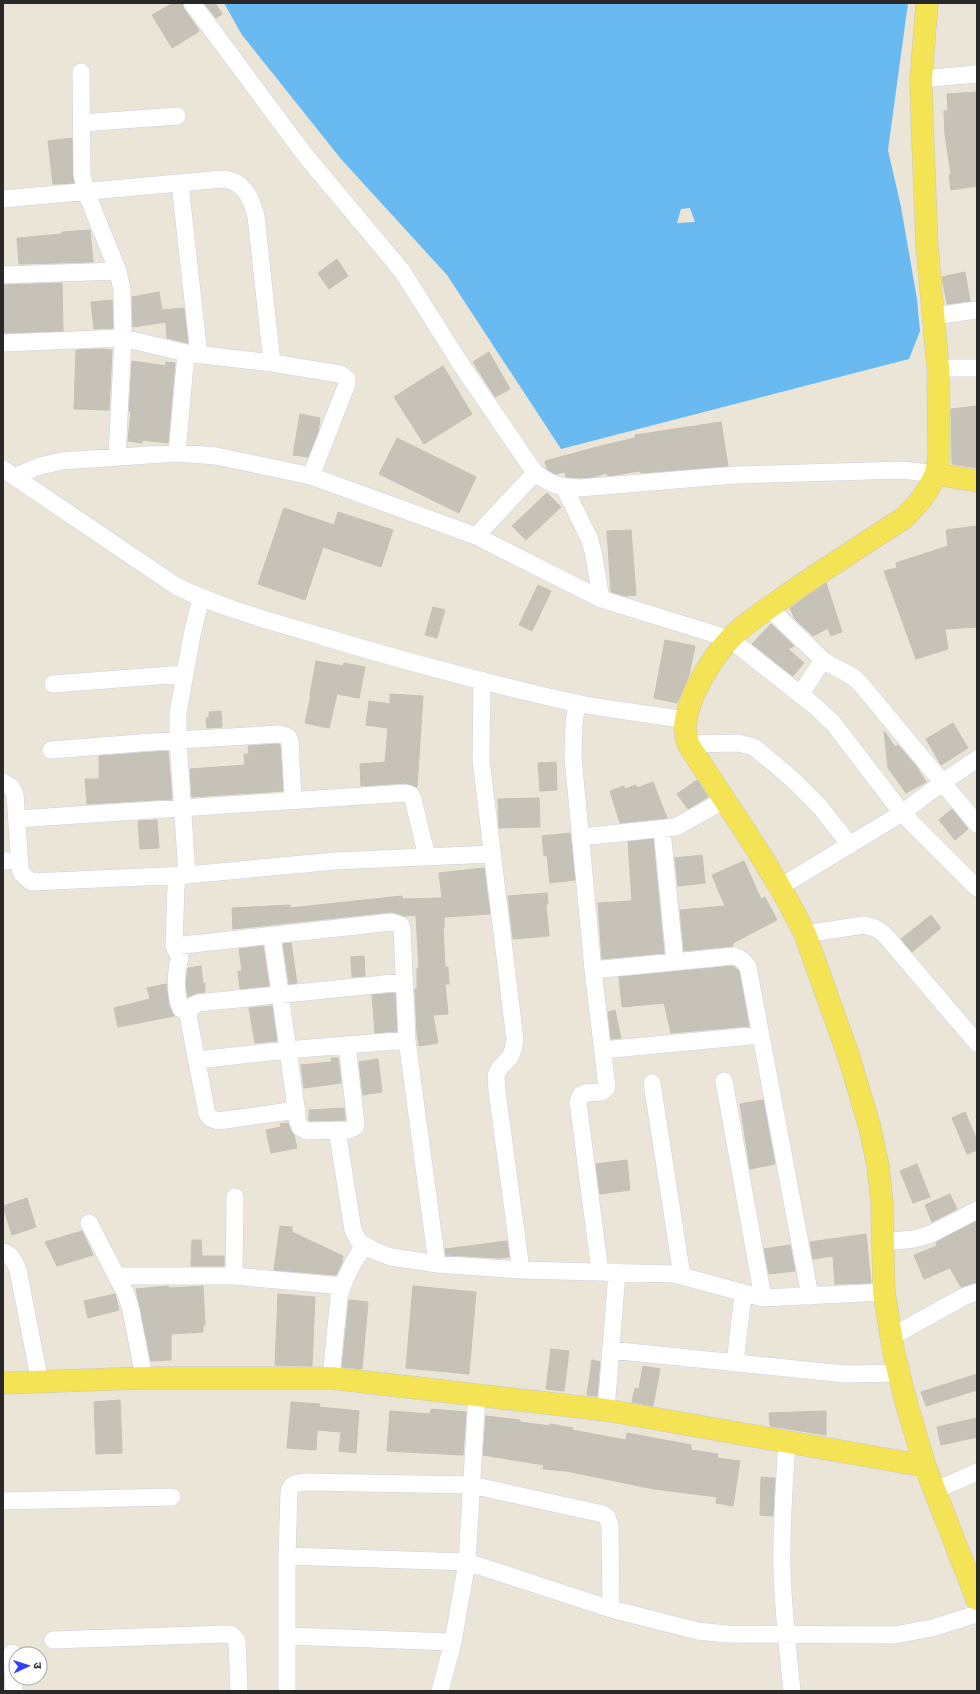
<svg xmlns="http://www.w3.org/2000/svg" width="980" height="1694" font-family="'Space Grotesk','Noto Sans Devanagari',sans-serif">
  <rect width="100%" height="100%" fill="#ebe5d8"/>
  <path fill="#68baf0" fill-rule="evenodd" d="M224,3H908L888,150L901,207L917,299L920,331L909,359L561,449L447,275L341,159L242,35ZM690,208L695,222L677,223L681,209Z"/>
  <path fill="#c6c2b8" stroke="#c6c1b2" d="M173,3H182L184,9L199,30L198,32L172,48L152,15Z
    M204,3H215L222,14L216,18Z
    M977,92V186L951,190L949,175H951L945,134L944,111H948L947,94Z
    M72,138L74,183L53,184L48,141Z
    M90,230L93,262L19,264L17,238L62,234V232Z
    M337,259L348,276L329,289L318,273Z
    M965,272L970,301L947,304L942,277Z
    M62,283L63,331L3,333V285Z
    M159,292L162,310L184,308L188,343L167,338L166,322L133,327L132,297Z
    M112,300L113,328L94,329L91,302Z
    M102,349L112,350L109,410L74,409L76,350Z
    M489,352L510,389L495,397L473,362Z
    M132,361L166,366V362L175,363L168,443L142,440V443L128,441L131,411H129Z
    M443,366L472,414L424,444L394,397Z
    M977,406V468L952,464L951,409Z
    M300,414L320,418L318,432L308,457L293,455Z
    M721,422L728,466L641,473L640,471L608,476L607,473L593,477L580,478L566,477L565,472L555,474L547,469L545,461L605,445L635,438V435Z
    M397,438L476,477L459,513L379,474Z
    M547,493L561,507L526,540L512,526Z
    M284,508L334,525L338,512L393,530L381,567L323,547L305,600L258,584Z
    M977,526V627L945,629L948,649L916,659L884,571L897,568L896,563L948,546L946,530Z
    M631,530L636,595L626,596L611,592L607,531Z
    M826,583L842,632L831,636L828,628L813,636L795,619L790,608Z
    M538,585L551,591L532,631L519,625Z
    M433,607L445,610L437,638L425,635Z
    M771,624L794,646L788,649L804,663L793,676L752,644Z
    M665,640L695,646L689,675L677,703L654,698Z
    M316,661L343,666L344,663L365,667L359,698L337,694L329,728L305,723L311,695H310Z
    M390,694L423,696L417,787L405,783L361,786L360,764L385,762L388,728L366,725L369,701L390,704Z
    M221,711L222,727L207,728L206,718H209V712Z
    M953,723L968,748L941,765L926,739Z
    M884,731L895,747L898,745L916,766L926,782L906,793L888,768Z
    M278,744L280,745L283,791L192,797L190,769L245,765L244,754H249L248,746Z
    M168,751L172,799L87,804L85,779H99V756Z
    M556,762L557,790L540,791L538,763Z
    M697,780L708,797L688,809L677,794Z
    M653,782L667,818L620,823L610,791L624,786L625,789L636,785L637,788Z
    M539,798L540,827L499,828L498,799Z
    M952,809L968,829L955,840L939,820Z
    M157,820L159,848L140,849L138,821Z
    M570,833L575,880L550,883L547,855L544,856L542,836Z
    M653,839L664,953L602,959L598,903L632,901L628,842Z
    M702,855L705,883L678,886L675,858Z
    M744,861L761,899L765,897L777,920L733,943V946L684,951L680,910L725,906L712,875Z
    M484,868L490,914L444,917V928H443L445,967H448L449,984H445L448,1014L433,1015L438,1043L419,1046L417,1033L415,989H417V968H419L416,915L405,916L391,912L233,929L232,908L290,905V908L402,896V899L442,898L439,873Z
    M547,893L548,904H546L549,936L513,939L508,896Z
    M931,915L941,928L912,952L901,939Z
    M291,943L297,983L289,984L283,944Z
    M263,946L269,986L240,989L238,971H242L239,949Z
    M364,956L365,976L352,977L351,957Z
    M201,966L203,983H205V992L197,993L188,997L186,983L188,968Z
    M733,966L739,971L749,1026L671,1033L664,1003L622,1007L619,977Z
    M166,984L169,1006L174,1016L118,1027L114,1008L150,999L147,988Z
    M395,993L397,1031L375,1033L372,995Z
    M272,1006L277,1041L255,1043L249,1008Z
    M615,1010L621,1038L611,1039L608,1012Z
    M331,1058H338L341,1083L304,1088L301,1065L332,1062Z
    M378,1059L382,1092L363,1095L359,1062Z
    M763,1100L775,1164L750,1169L740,1104Z
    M344,1108L345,1120L309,1121V1110Z
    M965,1112L977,1140V1150L967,1154L952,1118Z
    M288,1123L291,1131L294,1135L297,1148L271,1153L266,1130L281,1127L280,1124Z
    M627,1160L630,1190L600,1194L596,1164Z
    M917,1164L930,1197L913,1203L900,1171Z
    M950,1194L957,1209L932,1222L925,1205Z
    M27,1198L36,1227L12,1235L3,1206Z
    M977,1221V1282L961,1287L950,1268L924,1279L914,1255L937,1246L936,1243L940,1240Z
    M280,1226L292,1227V1232L343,1256L342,1263L336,1275L274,1270Z
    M82,1231L93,1255L57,1266L45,1242Z
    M866,1234L871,1283L835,1284L833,1256L813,1259L810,1242Z
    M192,1240H201L202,1256H224V1266H191Z
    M507,1241L509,1257L500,1258L446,1255L445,1249Z
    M790,1245L795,1271L769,1274L764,1249Z
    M168,1286L170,1288L203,1286L205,1325H203V1332L171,1334V1360L151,1361L136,1289Z
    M413,1286L476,1292L469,1374L406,1368Z
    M115,1294L119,1310L88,1318L84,1301Z
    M278,1294L315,1297L312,1366L275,1365Z
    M349,1300L368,1302L362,1369L342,1367Z
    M551,1349L569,1351L564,1391L546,1389Z
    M592,1360L600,1362L597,1396L587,1395Z
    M643,1366L660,1369L653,1406L632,1402L635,1388L639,1389Z
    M977,1374V1390L926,1406L921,1392Z
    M120,1400L122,1453L96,1454L94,1402Z
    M291,1402L320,1404L319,1407L359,1411L356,1453L339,1451L341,1432L317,1430L316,1450L287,1448Z
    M431,1409L466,1412L463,1455L387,1451L390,1411L430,1414Z
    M826,1411V1435L770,1426L769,1413Z
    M486,1416L520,1420V1422L550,1426V1424L573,1428L572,1430L626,1440L627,1433L691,1445V1450L718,1454L717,1458L740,1461L733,1506L716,1503L717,1497L654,1489L566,1471L543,1469L544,1465L483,1455Z
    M977,1418V1437L941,1445L937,1427Z
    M761,1477L775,1478L773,1516L760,1515Z"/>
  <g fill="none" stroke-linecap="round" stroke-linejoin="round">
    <defs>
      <path id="minor" d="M192,3L305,155L402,271L462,366L535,473C552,485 558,487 580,488L735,475L902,470L936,474
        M81,72L82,175L86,192L118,271L122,290L123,338L117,457
        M921,79L977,74
        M82,123L177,116
        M180,184L199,355
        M3,199L223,179C244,181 251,198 256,216L272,363
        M3,275L118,271
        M933,316L977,310
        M3,343L123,338L186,353L272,363L340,374L347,379V384L311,476
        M938,368H977
        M177,453L186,353
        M3,469L176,586C223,609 274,622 324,637C407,662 491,684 575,703C612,710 649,714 686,720
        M16,476L40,466L62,461L177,453L216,456L311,476L476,536L601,599L730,639L816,707L833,723L902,813L977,888
        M564,487L590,540L594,556L601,599
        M476,536L535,473
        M769,608L823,660C835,669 848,671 859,682L977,824
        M482,680L481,760L515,1040L513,1050L510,1057L499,1069L496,1076L497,1091L521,1270
        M53,684L184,674
        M800,695L823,660
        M577,703L574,724L573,757L593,970L607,1087L602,1092L586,1093L581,1095L578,1102L600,1272
        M688,744L738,743L754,747L791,778L820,807L850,845
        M51,750L178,740L280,734L288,737L290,741L293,800
        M3,782L11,787L15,794L20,868L22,874L31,882L187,875L335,861L492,854
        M17,819L406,793L411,795L413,799L427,857
        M662,830L675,962
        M581,837L676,827L724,800
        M3,861L19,860
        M780,887L902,813L943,782L977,759
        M805,934L864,925L875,928L884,934L977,1043
        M272,936L298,1122L300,1127L307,1131L349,1130L355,1127L356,1124L347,1045
        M174,946L392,922L401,925L402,929L407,1040L437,1264
        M593,970L734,956C741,958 744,961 748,967L810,1296
        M181,1009C175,996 175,971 180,958L174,946L176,886L180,877L187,875L178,740V713L192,635L201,598
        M602,1050L761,1035
        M197,1060L287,1050L407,1040
        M724,1081L763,1298
        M652,1083L682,1276
        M297,1110L218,1121L210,1118L207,1114L188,1015L191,1007L198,1003L404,982
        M337,1130L353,1230L359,1242L373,1250L391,1257L437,1264L521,1270L674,1274L763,1298L884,1292
        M89,1223L126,1294L131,1310L144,1378
        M883,1242L914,1239L931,1234L977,1210
        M3,1252C12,1254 14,1262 18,1270L40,1382
        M117,1276H234L342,1286
        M234,1276L235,1197
        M891,1337L963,1297L977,1292
        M610,1350L845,1374L899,1373
        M735,1363L743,1294
        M331,1378L339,1297C344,1278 353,1262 364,1246
        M606,1410L617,1273
        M787,1442C784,1485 781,1527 782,1570C783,1610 788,1651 792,1691
        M934,1491L977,1472
        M3,1501L172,1497
        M287,1556L467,1562L611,1609L698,1631L727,1634L895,1635L932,1628L977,1614
        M287,1636L453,1642
        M53,1640L226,1634L232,1635L237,1641L239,1691
        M12,1653L14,1691
        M287,1691V1556L289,1492C291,1482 299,1483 308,1482L471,1485L603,1514L607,1517L610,1526L611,1609
        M440,1691L453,1642L467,1562L477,1395"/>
      <path id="major" d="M927,3L921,79L922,118L927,246L938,368L939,456L936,474L927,491L919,502L904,518C865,543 825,569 787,595C770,607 742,625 729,640C711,659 690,694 686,720C684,728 686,736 688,744C728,806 772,867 805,934L849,1057L870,1128L878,1166L882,1203L884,1292L894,1354L906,1402L925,1466L977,1599
        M936,474L977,481
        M3,1383L144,1378H331L606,1410L925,1466"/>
    </defs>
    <use href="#minor" stroke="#cecfe1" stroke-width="18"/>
    <use href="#major" stroke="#c7c7c7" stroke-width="23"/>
    <use href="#minor" stroke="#fff" stroke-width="17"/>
    <use href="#major" stroke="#f3e355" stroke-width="22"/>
  </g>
  <rect width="980" height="1694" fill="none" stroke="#282828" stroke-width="8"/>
  <g transform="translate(28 1666) rotate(87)"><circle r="19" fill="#ffffff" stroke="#a9a9a9"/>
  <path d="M0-3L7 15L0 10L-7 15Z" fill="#333efd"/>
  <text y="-6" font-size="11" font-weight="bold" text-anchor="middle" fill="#282828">उ</text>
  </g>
</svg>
